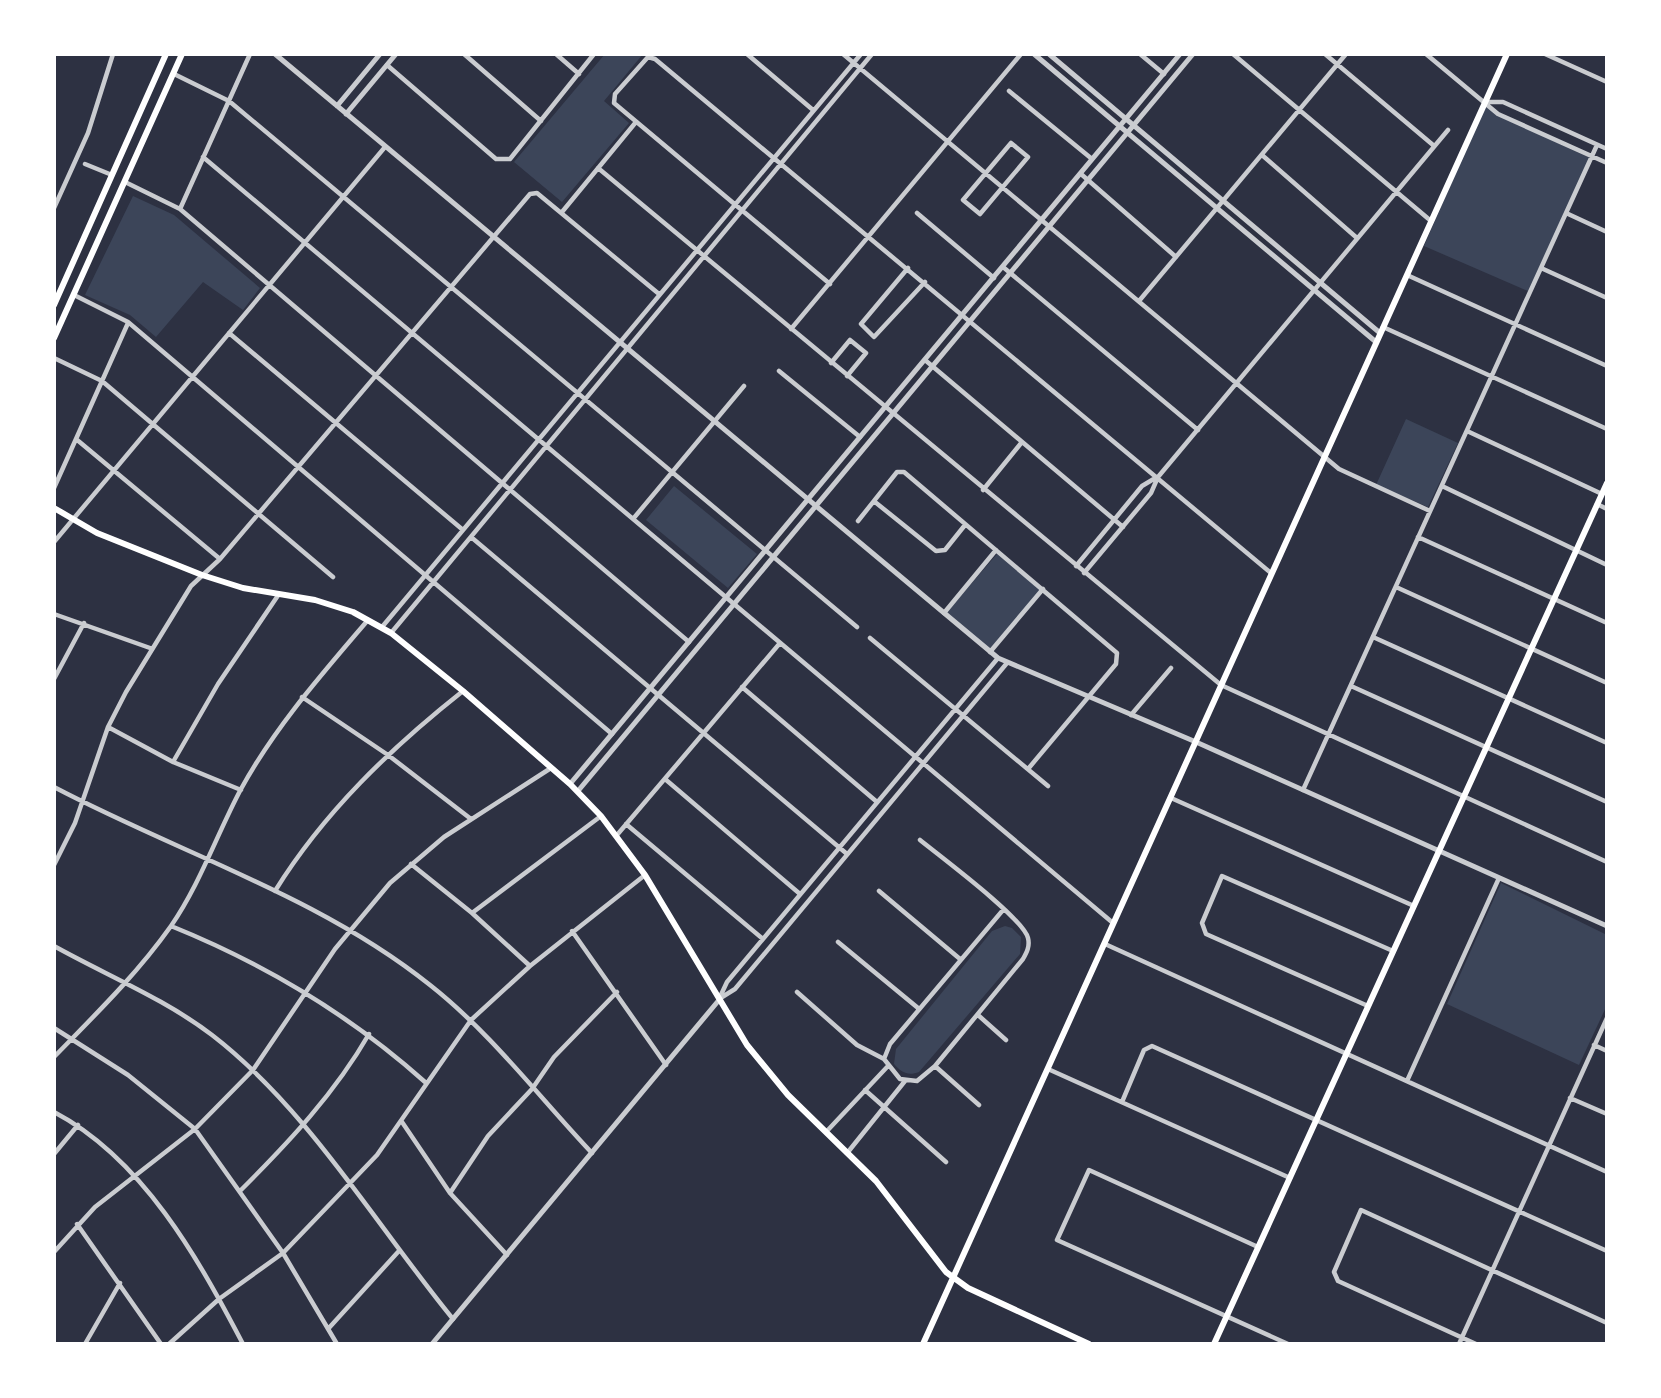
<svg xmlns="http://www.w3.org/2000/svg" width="1661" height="1398" font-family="Ubuntu,sans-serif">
  <rect width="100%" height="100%" fill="#2d3142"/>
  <path fill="#3c4559" d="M605,54H643L604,101L629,123L562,202L514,162Z
    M1485,106L1497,115L1590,158L1528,291L1424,246Z
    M133,196L174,215L260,288L243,310L203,282L156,337L130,315L85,295Z
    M1406,419L1458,443L1428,507L1376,485Z
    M674,486L757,554L728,588L646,520Z
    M997,554L1040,590L990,649L946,613Z
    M1501,883L1607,935V1005L1579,1065L1447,1004Z
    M1005,926L1012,928L1021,937L1020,954L919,1072C908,1076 902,1073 894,1064L896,1049L992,931Z"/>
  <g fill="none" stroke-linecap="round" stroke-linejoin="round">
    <path stroke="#caccd0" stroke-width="4.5" d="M464,54L541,121
      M556,54L579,74
      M747,54L813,110
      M843,54L1339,469L1430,511
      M1140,54L1164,74
      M1233,54L1431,221
      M1325,54L1433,145
      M1426,54L1498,114L1607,163
      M1545,54L1607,82
      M387,65L496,159H510L594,54
      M174,74L229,101L857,627
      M1009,91L1092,159
      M1485,102H1503L1607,149
      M1011,143L1028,157L980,214L963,200Z
      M1262,155L1357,238
      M203,157L1113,923
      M85,164L112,175
      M598,168L1221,685L1607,862
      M1081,174L1176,257
      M125,182L180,209L689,642
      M54,208L88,133L113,54
      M180,209L250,54
      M562,212L636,122
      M917,213L994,278
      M1566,213L1607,232
      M1003,267L1198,430
      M908,268L861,324L874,337L925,282
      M1541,268L1607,298
      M1407,275L1607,366
      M830,284L614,103L615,94L648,57L655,59L1271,573
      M74,295L128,322L612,734
      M1139,301L1346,54
      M1383,327L1607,429
      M791,329L1021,54
      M229,333L463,530
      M54,358L102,381L333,577
      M925,360L1123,527
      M831,363L850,340L866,353L847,376
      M779,371L860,437
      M1467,431L1602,494
      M76,439L220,559
      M1442,486L1607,565
      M54,488L128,323
      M983,490L1022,442
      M875,502L936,551L945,550L965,525
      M1597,504L1607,509
      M633,519L744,386
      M858,521L897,472H904L1117,653L1116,664L1028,769
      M471,537L847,854
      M1418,537L1607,623
      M54,542L385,147
      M1076,566L1142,486L1157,477
      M1084,573L1151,493L1158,477L1448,130
      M1396,587L1607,683
      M944,613L996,550
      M54,614L150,648
      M382,627L861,54
      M391,633L872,54
      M1373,637L1607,743
      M870,638L1048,786
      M990,652L1043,589
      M54,679L84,623
      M1351,686L1607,802
      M742,687L877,802
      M302,697L388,755L471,819
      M1131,715L1171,668
      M108,727L173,762L241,790
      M173,762L218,684L279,594
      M665,779L800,894
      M54,787C179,853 319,896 430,985C491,1033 539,1097 592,1153
      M1303,790L1597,145
      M1171,798L1414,906
      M626,824L763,939
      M617,835L780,643
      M920,840C941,857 1023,918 1028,938C1030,946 1027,952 1023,959L935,1066L917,1081L900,1079L884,1059L890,1044L1003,910
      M411,864L472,913L530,966
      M54,865L75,823L108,727L126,692L191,586L220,559L530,194L537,193L659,294
      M275,891C324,812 391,748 463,691
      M879,891L960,959
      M472,913L601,816
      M171,926C265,964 349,1014 425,1082
      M572,931L666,1065
      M838,942L918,1008
      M1105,944L1607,1172
      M54,946C106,975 165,999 212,1035C308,1109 376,1225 453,1319
      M797,992L857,1045L884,1059
      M719,999L735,989L1007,663
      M719,999L727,982L998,658
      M1368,1006L1206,934L1202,923L1222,876L1393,951
      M978,1015L1006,1040
      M54,1028L128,1075L195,1129L283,1253L337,1344
      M1594,1045L1607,1051
      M54,1057C95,1015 137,974 171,926C200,884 217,834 241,789C275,727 322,674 368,620
      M935,1066L979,1105
      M1048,1069L1290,1178
      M1407,1081L1499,878
      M865,1090L946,1162
      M1570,1098L1607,1114
      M1122,1102L1144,1050L1152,1046L1607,1251
      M54,1112C143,1159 198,1258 243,1344
      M402,1122L450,1193L507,1255
      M827,1131L888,1066
      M848,1152L905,1081
      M54,1154L78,1125
      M241,1190C289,1142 335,1093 369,1034
      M450,1193L488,1136L532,1089L554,1057L617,992
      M77,1224L161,1344
      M1258,1247L1089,1170L1057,1240L1288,1344
      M54,1252L95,1207L195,1129L253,1070L335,949L390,883L444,837L551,768
      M328,1329L398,1252
      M85,1344L120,1283
      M169,1344L219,1299L283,1253L377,1155L471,1020L530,966L645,875
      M1459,1344L1607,1018
      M1476,1344L1338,1281L1334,1272L1361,1210L1607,1323"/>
    <path stroke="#caccd0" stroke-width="5" d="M275,54L998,658L1196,742L1607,926
      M1034,54L1376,342
      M1049,54L1380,333
      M337,106L380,54
      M346,114L396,54
      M570,784L1180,54
      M578,791L1193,54
      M432,1344L719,1000"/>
    <path stroke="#fff" stroke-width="6" d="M54,508L97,533L202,575L243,588L315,600L353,612L391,633L463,691L570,784L601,816L645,875L747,1045L788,1095L876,1181L946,1272L968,1288L1089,1344
      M923,1344L1507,54
      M1214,1344L1607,483"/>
    <path stroke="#fff" stroke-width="6" d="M54,305L166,54
      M54,338L182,54"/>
  </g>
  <rect width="1661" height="1398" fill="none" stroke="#ffffff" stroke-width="112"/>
</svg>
